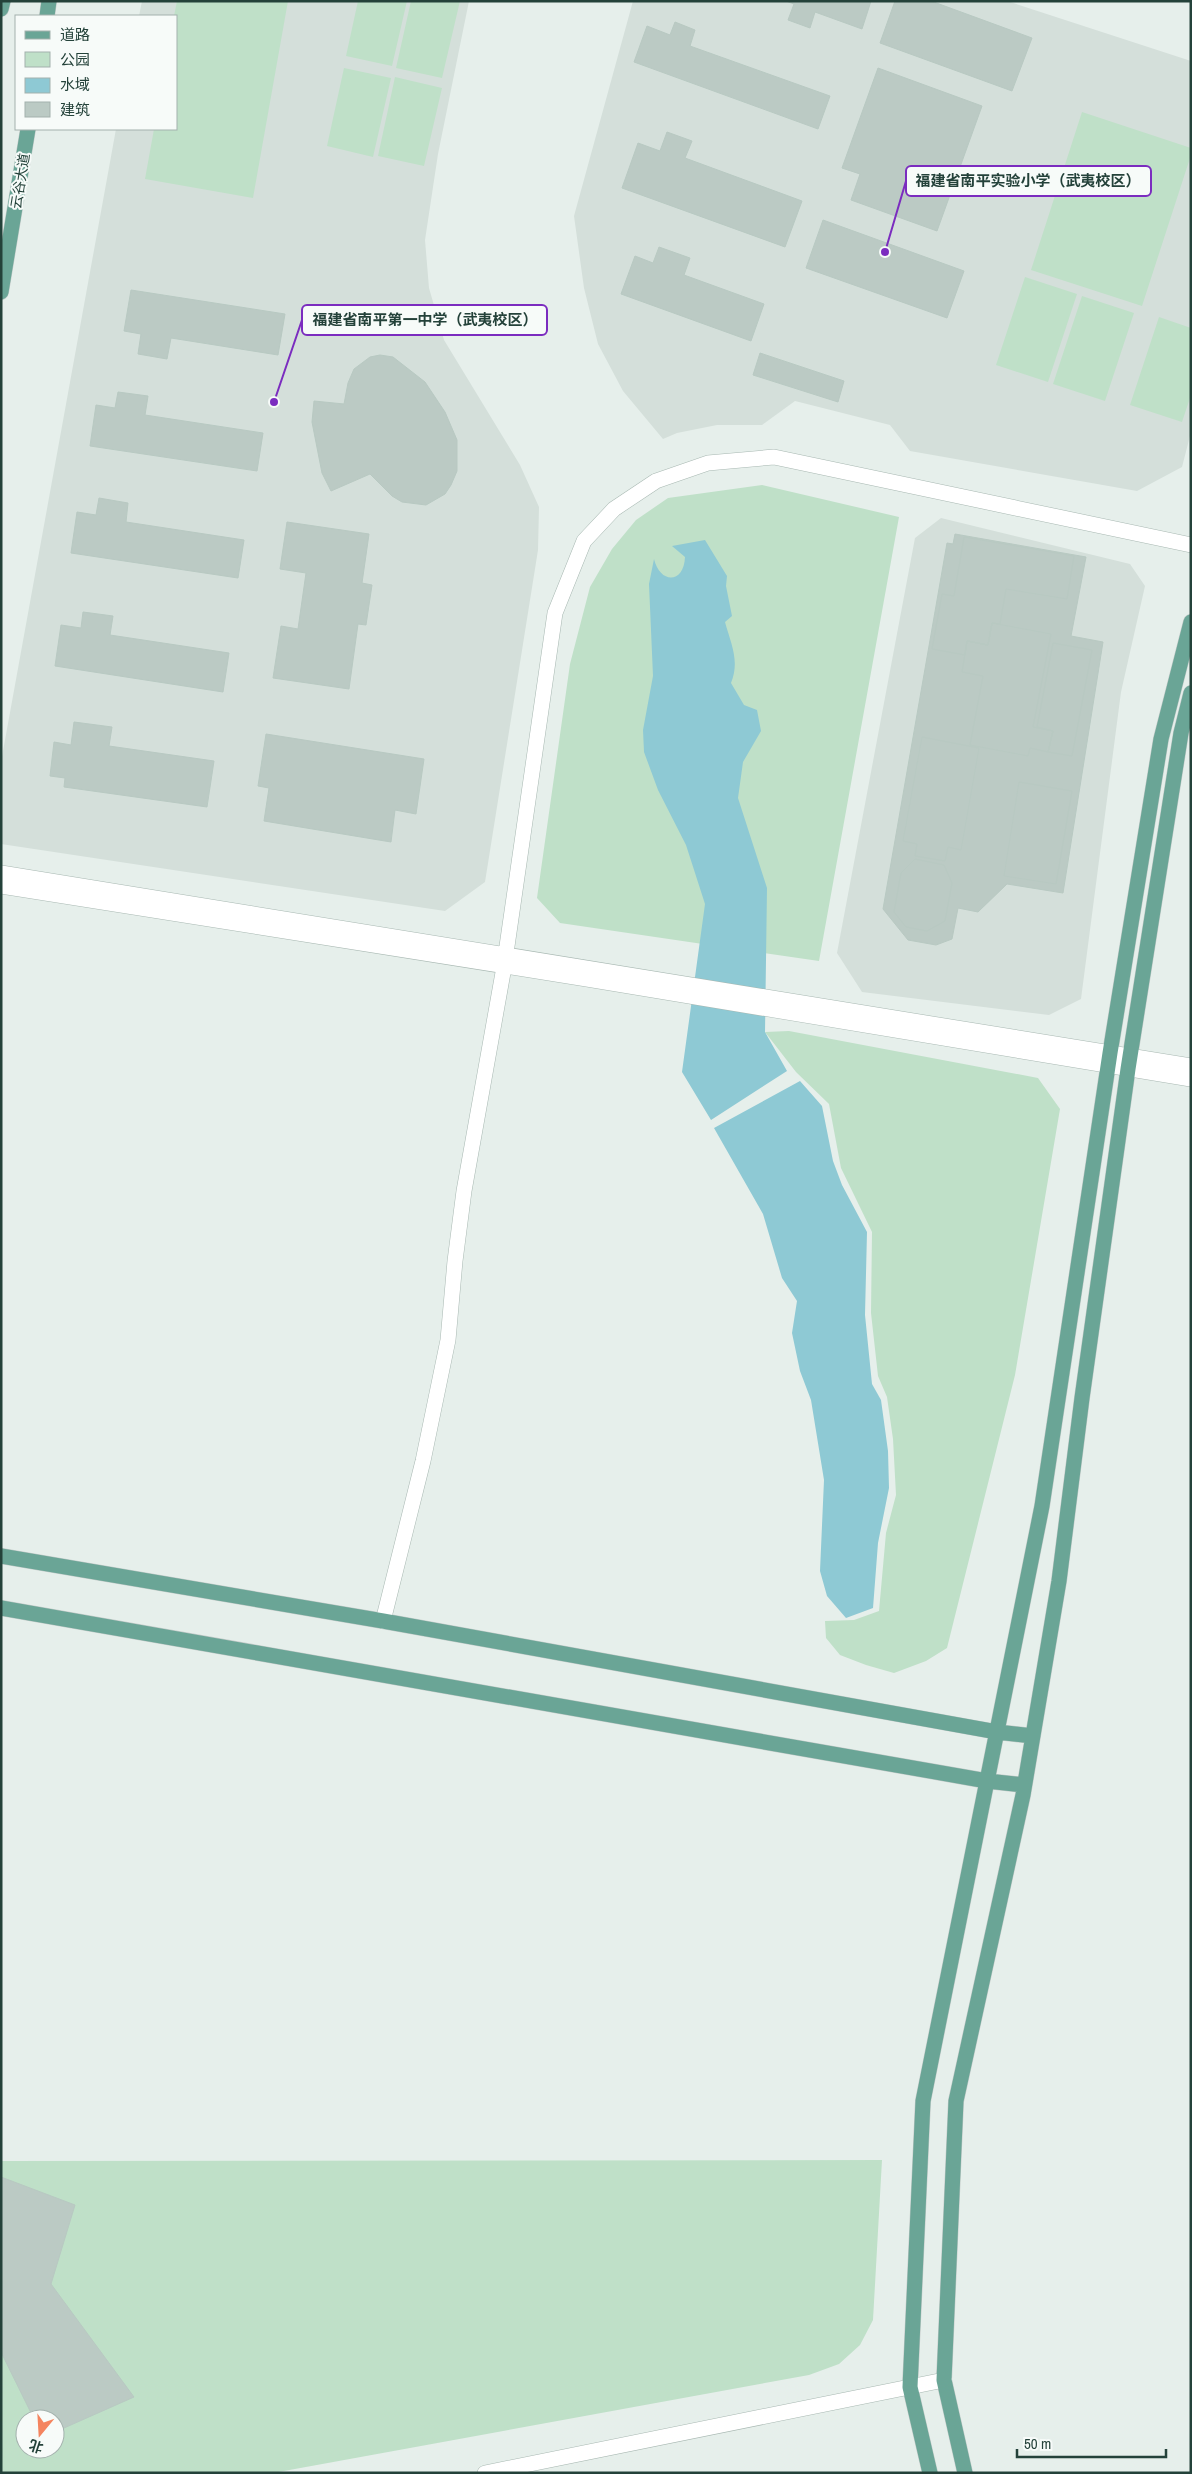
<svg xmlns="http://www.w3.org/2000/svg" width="1192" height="2474" font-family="'Archivo Narrow','Noto Sans SC',sans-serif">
  <rect width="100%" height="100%" fill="#e6efeb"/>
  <path fill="#d4dfda" d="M142,1H469L438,154L425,240L429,288L444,340L520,465L539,507L538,550L485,882L445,911L1,844V762L116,129H176V16H139Z
    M633,1H1007L1191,61V432L1182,467L1137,491L910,451L890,425L795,401L762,425H717L677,433L663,439L623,391L598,344L584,288L574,216Z
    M941,518L1130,564L1145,586L1121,692L1081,999L1049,1015L862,992L837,953L915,538Z"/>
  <path fill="#bfe0c8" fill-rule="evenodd" d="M177,1H288L253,198L145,179L154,129H176V16H174Z
    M358,1H407L392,66L346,56Z
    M411,1H460L442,78L396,68Z
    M344,68L391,78L373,157L327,146Z
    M395,77L442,88L424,166L378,156Z
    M1082,112L1191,148V155L1142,306L1031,270Z
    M1025,277L1077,294L1048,382L996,365Z
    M1082,296L1134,313L1105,401L1053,384Z
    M1159,317L1191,328V395L1182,422L1130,405Z
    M762,485L899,517L819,961L560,923L537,898L570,664L590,587L612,549L636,520L668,498Z
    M789,1031L1038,1078L1060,1109L1015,1375L947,1648L926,1661L894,1673L866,1665L840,1655L826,1638L825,1621L854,1620L879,1611L886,1533L896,1495L893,1439L887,1397L878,1376L871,1313L872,1232L841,1168L829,1104L796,1072L765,1032Z
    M882,2160L873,2320L860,2345L839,2364L809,2375L273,2473H1V2161ZM25,2419H55V2449H25Z"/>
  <path fill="#8ec9d4" d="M705,540L727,576L726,586L732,616L725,622C731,644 740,661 731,683L744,705L757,710L761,731L743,762L738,798L767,888L765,1032L787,1071L711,1120L682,1072L705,904L686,845L658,790L644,752L643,730L653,676L649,584L654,559C660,584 684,584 685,557L672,546Z
    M800,1081L822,1106L833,1161L842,1185L867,1232L865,1315L872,1384L881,1400L888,1451L889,1488L878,1543L873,1608L846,1618L827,1596L820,1571L824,1480L811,1400L800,1371L792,1333L797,1301L782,1278L763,1214L714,1128Z"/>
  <path fill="#bbcac4" stroke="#b8c9c2" d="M786,1H871L862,29L815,12L810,28L788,20L794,4Z
    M895,1H931L1032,38L1012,91L880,43Z
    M675,22L695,30L690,46L830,96L818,129L634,62L647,26L670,35Z
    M878,68L982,106L937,231L851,200L860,174L842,168Z
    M667,132L692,141L685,158L802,201L785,247L622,188L638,143L660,151Z
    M823,220L964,271L947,318L806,268Z
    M659,247L690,258L684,275L764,304L751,341L621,294L635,256L653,263Z
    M131,290L285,314L278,355L171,338L167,359L138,354L141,334L124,331Z
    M760,353L844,381L838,402L753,375Z
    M380,355L393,357L425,382L445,412L457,440V471L451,485L445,494L426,505L402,502L392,496L370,474L331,491L322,473L312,422L314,401L344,404L348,383L354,369L370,357Z
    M118,392L148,396L145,415L263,433L257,471L90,446L96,405L115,408Z
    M99,498L128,503L126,522L244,540L238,578L71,553L77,512L96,515Z
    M287,522L369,534L362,583L372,585L366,625L358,624L349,689L273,678L281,626L298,629L306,573L280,569Z
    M955,534L1086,557L1071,636L1103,642L1063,893L1007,884L978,912L958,908L952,939L936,945L908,940L883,909L947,543L953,544Z
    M964,537L1074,556L1067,599L1006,589L1000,624L992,623L988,645L967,641L965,655L932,649L942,594L954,596Z
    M83,612L113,616L110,635L229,653L223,692L55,666L61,625L81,628Z
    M992,623L1051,634L1033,727L1053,731L1048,752L1030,748L1028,756L970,745L983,676L962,672L967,641L988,645Z
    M1053,643L1092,650L1072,756L1048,752L1053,731L1037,727Z
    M74,722L112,727L109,746L214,761L207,807L64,787L65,778L50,776L54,742L71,745Z
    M266,734L424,759L416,814L395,810L391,842L264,821L269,788L258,786Z
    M922,737L979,748L961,850L948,847L945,861L915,856L917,844L903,841Z
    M1019,782L1072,791L1056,884L1004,876Z
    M915,859L944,865L952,883L945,921L927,931L906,927L894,912L901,873Z
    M1,2177L75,2205L51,2284L134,2397L55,2432V2419H34L1,2352Z"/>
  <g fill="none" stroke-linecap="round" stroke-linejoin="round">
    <defs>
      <path id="minor" d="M1,873L1191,1066
        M1,886L587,979L1191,1079
        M383,1621L423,1461L448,1340L455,1261L464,1191L504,967L555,613L584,541L614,509L656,481L708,463L774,457L1191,545
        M485,2473L944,2380"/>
      <path id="major" d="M1,9L3,1
        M47,16L49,1
        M1,292L28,129
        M1,1556L383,1621L997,1732L1033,1736
        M1,1608L987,1781L1024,1785
        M930,2473L910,2387L923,2101L1042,1506L1110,1053L1161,739L1191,622
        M965,2473L944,2380L956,2101L1023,1795L1059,1581L1082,1398L1128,1069L1181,733L1191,693"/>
    </defs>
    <use href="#minor" stroke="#a8b8b2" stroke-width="16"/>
    <use href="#major" stroke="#c2cac8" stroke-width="16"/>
    <use href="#minor" stroke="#fff" stroke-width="15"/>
    <use href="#major" stroke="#6aa596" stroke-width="15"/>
  </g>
  <g text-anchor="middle" stroke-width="4" stroke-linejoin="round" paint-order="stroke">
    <g font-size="14" fill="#24423a" stroke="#f7fbf9">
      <text transform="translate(20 181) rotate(-81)" y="5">云谷大道</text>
    </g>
  </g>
  <path fill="none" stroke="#7b2cbf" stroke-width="2" d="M885 252L906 181M274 402L302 320"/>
  <g fill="#7b2cbf" stroke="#f7fbf9" stroke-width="2">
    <circle cx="885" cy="252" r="5"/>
    <circle cx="274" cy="402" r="5"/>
  </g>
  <g fill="#f7fbf9" stroke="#7b2cbf" stroke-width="2">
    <rect x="906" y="166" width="245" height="30" rx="5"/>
    <rect x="302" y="305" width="245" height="30" rx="5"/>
  </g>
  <g font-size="15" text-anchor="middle" font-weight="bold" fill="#24423a">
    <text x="1028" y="186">福建省南平实验小学（武夷校区）</text>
    <text x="425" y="325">福建省南平第一中学（武夷校区）</text>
  </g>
  <rect width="1192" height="2474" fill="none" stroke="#24423a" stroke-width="5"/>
  <rect x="15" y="15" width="162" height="115" fill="#f7fbf9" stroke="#a3b1ad"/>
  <rect x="25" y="31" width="25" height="8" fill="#6aa596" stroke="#a3b1ad"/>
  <text x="60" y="40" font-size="15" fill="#24423a">道路</text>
  <rect x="25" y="52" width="25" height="15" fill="#bfe0c8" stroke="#a3b1ad"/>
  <text x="60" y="65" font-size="15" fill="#24423a">公园</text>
  <rect x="25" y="78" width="25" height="15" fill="#8ec9d4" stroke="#a3b1ad"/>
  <text x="60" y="90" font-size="15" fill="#24423a">水域</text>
  <rect x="25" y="102" width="25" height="15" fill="#bbcac4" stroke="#a3b1ad"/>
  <text x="60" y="115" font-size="15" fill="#24423a">建筑</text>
  <g transform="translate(40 2434) rotate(198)"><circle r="24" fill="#f7fbf9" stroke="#a3b1ad"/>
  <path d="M0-4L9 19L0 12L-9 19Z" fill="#f4845f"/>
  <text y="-8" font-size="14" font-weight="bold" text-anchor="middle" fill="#24423a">北</text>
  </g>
  <path d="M1017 2449v8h149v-8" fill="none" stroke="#24423a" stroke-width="2.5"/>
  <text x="1024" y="2449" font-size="15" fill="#24423a" stroke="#f7fbf9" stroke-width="4" paint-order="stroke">50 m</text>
</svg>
